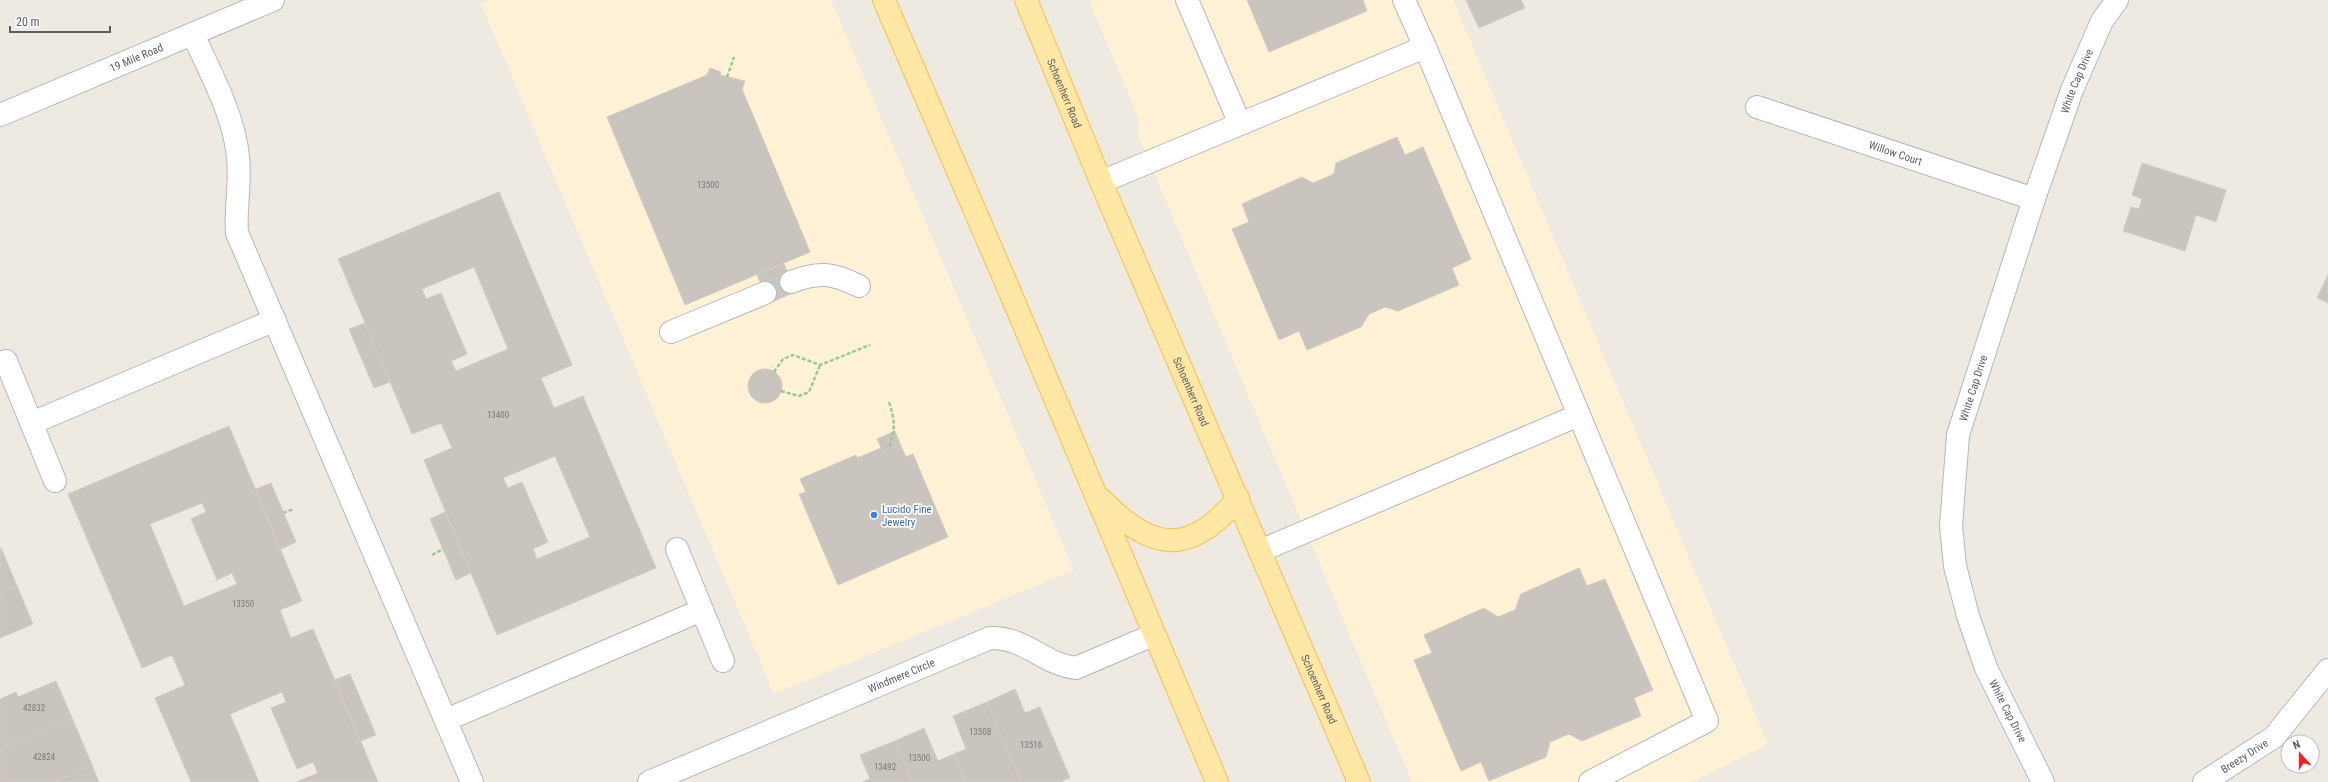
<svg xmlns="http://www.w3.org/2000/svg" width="2328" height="782" font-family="'Roboto Condensed',sans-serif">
  <rect width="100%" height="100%" fill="#eeeae1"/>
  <path fill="#fff1d5" d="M490,0H831L1074,570L774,694L481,4Z
    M1089,0H1453L1768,744L1692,782H1412L1138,135V117Z"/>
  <path fill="#c9c5be" stroke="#d3cbbf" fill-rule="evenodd" d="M1247,0H1363L1367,11L1269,52Z
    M1466,0H1521L1525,8L1479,28Z
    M710,68L721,72L720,75L745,81L742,89L810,252L685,305L607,117L707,75Z
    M1397,137L1405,155L1423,147L1471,259L1452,268L1459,285L1398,311L1385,307L1369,314L1361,327L1307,350L1299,331L1279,340L1232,229L1249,222L1242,204L1302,177L1313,183L1334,174L1336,163Z
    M2142,163L2226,190L2216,222L2196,215L2185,251L2123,231L2131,207L2139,209L2142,199L2132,195Z
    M499,192L572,365L541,378L554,408L583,396L656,568L497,635L424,460L452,448L441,423L412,434L338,259ZM474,267L508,349L456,371L451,361L467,354L441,293L426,299L422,289ZM555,456L590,537L537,559L533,549L548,542L522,482L508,488L503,478Z
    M784,264L795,292L769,303L757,275Z
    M2328,275V303L2317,298Z
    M365,323L390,382L374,388L349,329Z
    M748 386a17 17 0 1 1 34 0a17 17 0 1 1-34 0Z
    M229,426L302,601L280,610L291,638L313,629L378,782H296L318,773L313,762L297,769L271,708L286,702L282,692L230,714L259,782H191L155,698L185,685L172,655L142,668L68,494ZM202,503L206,512L191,519L217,580L232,573L237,584L184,606L150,524Z
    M895,431L900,444L883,452L877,439Z
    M900,444L906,457L913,454L948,537L838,585L799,494L806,492L800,479L856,455L857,458L881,448L883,452Z
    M271,483L296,542L281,549L256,489Z
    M445,512L471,573L456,580L430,519Z
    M1,548L17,586L0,593V549Z
    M1579,568L1587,586L1605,579L1653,690L1634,698L1641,716L1582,741L1569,734L1550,742L1546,757L1489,781L1481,762L1461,771L1414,660L1432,653L1424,635L1484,608L1498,617L1515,610L1521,594Z
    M17,586L33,624L0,638V593Z
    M350,674L376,735L360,741L334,680Z
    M56,681L72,718L0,749V699L16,692L18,697Z
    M1015,689L1025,713L1040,707L1070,778L1059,782H1021L987,702Z
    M987,702L1021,782H965L954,754L966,749L953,716Z
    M72,718L92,765L54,782H0V749Z
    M924,728L938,761L954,754L965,782H912L895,741Z
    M895,741L912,782H862L870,779L860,755Z
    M92,765L99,782H54Z"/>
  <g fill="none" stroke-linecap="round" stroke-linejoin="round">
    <path stroke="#c9c7c2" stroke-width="22" stroke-dasharray="22 11" stroke-linecap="butt" d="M765,293L791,282"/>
    <defs>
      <g id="minor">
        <path d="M1187,0L1240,124"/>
        <path d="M1404,0L1425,47"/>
        <path d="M193,34C210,73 234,114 238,157C241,183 235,207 237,233L472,782"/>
        <path id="s1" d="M1757,107L2034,199"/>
        <path id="s2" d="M0,115L273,0"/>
        <path d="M1101,182L1425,47L1707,721L1590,782"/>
        <path d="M791,282C819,271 833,273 859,286"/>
        <path d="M671,332L765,293"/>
        <path d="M6,361L55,481"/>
        <path d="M32,423L275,320"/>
        <path d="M677,549L723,661"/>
        <path d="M1260,551L1579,415"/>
        <path d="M446,720L702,610"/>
        <path id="s3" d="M649,782L990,638C1026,637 1042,664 1076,668L1153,635"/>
        <path id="s4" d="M2043,782L1986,668L1968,616L1955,566L1951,526L1958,435L2034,199L2072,90L2102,21L2117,0"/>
        <path id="s5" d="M2204,782L2274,737L2328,670"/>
      </g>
      <g id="major">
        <path d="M884,0L1010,292L1217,782"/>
        <path id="s6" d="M1026,0L1101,182L1359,782"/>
        <path d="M1102,500C1152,552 1191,556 1238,498"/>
      </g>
    </defs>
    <use href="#minor" stroke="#b4b8bd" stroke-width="24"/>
    <use href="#major" stroke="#febb4a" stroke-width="24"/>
    <path stroke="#94ca9e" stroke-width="2.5" stroke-dasharray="4 2" stroke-linecap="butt" d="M727,77L734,57
      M774,372L783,359L793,355L820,365L870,345
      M781,391L799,396L809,392L820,365
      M889,402C894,418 896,428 890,444L891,448
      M283,513L294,509
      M432,555L443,549"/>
    <use href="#minor" stroke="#fff" stroke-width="22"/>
    <use href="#major" stroke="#ffe8a5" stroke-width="22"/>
  </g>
  <circle fill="#3f7fe0" stroke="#fff" stroke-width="1.5" cx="874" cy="515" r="4"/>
  <g text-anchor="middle" stroke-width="3.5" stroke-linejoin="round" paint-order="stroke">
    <g font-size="9" fill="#76787a">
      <text x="708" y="188">13500</text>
      <text x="498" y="418">13400</text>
      <text x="243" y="607">13350</text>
      <text x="34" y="711">42832</text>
      <text x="980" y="735">13508</text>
      <text x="1031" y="748">13516</text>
      <text x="44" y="760">42824</text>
      <text x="919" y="761">13500</text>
      <text x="885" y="770">13492</text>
    </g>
    <g font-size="11" fill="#5a5f64" stroke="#fff">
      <text dy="4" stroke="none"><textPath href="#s2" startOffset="148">19 Mile Road</textPath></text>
      <text dy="4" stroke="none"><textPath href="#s4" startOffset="739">White Cap Drive</textPath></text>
      <text dy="4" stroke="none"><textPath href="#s6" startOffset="101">Schoenherr Road</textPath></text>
      <text dy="4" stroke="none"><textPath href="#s1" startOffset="146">Willow Court</textPath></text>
      <text dy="4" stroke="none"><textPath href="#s4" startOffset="415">White Cap Drive</textPath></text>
      <text dy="4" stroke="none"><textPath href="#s6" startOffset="425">Schoenherr Road</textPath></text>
      <text dy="4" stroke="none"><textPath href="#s3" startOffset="274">Windmere Circle</textPath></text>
      <text dy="4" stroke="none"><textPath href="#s6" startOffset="749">Schoenherr Road</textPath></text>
      <text transform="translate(2008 711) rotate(63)" y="4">White Cap Drive</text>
      <text dy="4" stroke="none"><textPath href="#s5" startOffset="48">Breezy Drive</textPath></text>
    </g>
    <g font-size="11" fill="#366cbe" stroke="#fff" text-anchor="start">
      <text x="882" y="513">Lucido Fine<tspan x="882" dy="13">Jewelry</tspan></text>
    </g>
  </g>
  <g transform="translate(2300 754) rotate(339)"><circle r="19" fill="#ffffff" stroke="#bdbfc1"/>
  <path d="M0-3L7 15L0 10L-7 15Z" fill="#f91c20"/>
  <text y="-6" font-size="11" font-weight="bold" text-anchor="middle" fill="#5a5f64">N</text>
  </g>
  <path d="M10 26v6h100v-6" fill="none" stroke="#5a5f64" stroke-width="2"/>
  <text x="16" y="26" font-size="12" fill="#5a5f64" stroke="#ffffff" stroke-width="3" paint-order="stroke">20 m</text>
</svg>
